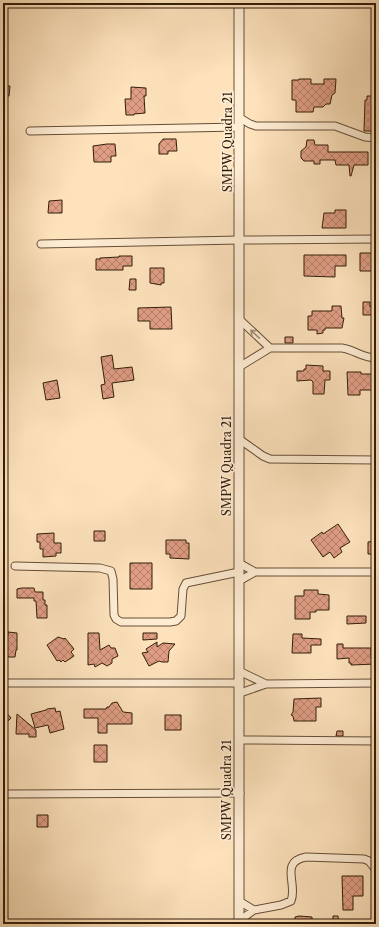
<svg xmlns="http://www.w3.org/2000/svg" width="379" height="927" font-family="'Libre Caslon Text',serif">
  <defs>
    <pattern id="building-cross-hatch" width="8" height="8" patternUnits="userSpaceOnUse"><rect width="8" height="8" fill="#e09e85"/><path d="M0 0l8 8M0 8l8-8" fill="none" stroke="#b6806b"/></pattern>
  </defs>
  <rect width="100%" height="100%" fill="#fde2bc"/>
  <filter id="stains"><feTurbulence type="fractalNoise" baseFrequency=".005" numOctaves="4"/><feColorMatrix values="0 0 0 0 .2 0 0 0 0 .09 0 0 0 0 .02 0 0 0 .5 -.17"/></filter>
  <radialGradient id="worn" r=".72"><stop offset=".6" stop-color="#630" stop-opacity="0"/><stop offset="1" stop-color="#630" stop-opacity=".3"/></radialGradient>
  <path fill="url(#building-cross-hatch)" stroke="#331d09" d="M299,79H311V84H324V79H336L335,93L332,95L330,104H326L323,107H314L313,112H296V100H292V80H299Z
    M3,86H10L9,96H3Z
    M131,87L146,88V96H144L145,113L134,114V115H126L125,99H131Z
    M367,96H376V131H364L365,100H367Z
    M163,139H176L177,151H168V154H159V144Z
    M307,140H314L315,145H328V152H368V165H354L351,176H350L349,165H336L335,160H320V164H314V161H304L301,158V151L306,147Z
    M107,144H115L116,156H111V162H94L93,146Z
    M62,200V213H48L49,201Z
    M335,210H346V228H322L324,213H335Z
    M360,253H376V271H360Z
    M304,255H346V266H335V277L304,276Z
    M119,256H132V266H123V270H96V259H100V258L119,257Z
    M150,268H164V283H161V285L150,283Z
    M130,279H136V290H129Z
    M363,302H370V307H376V315H363Z
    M332,306H341L342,318H344L342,328H325V330H323V333L317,334V330H308V316H312V311H332Z
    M171,307L172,329H150V321H138V308Z
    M285,337H293V343H285Z
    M112,355L114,369L132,367L134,380L112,383L114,397L103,399L101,385L105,384L101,357Z
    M306,365L323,366V371H330V380H325L324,394H313V382L311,380L297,381V371H304V369H306Z
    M347,372H361V374H376V390H360V395H348Z
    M57,380L60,398L46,400L43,383Z
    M338,524L350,542L340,548L342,552L334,558L330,552L323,557L311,540L322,532L323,534Z
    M94,531H105V541H94Z
    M54,533V543H61V553H56V556L43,557V549H40V542H37V534Z
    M166,540H186V543H189V559L170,558V554H166Z
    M376,541V554H368V542Z
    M130,563H152V589H130Z
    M22,588H34L35,592H43V600H45V605H47V618H37L36,601H34V598H17V589Z
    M304,590H318V594L329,595V610H316V612H310V619H295V596H304Z
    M347,616H366V623L347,624Z
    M8,632L17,633V650H16L15,657H3V637L4,636H8Z
    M88,633H99L100,650L109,645L111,648H115L118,656L112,659V663L107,666L102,663L95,667L94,664L88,665Z
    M143,633H157V639L143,640Z
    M293,634H302V638L321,639V645H311V653H292Z
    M58,637L64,639L65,638L74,649L71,652L74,656L65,662L63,660L61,662L59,660L57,661L47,645Z
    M157,642V647L163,643L175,644L169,651L168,662H162L159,661L149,666L142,653L148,652L146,649Z
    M337,644H343V648H371V658H376V664L351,665V663H349V658L337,659Z
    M321,698V707H316V721H294L293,716L291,715L293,712L294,699Z
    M117,702L123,712L132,713V724H107V733H98V718H84V709H106L107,707H109L112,703Z
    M55,708L56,712L60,711L64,729L50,733L48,725L35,728L31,714L46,710L47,709Z
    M3,709L11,718L3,726Z
    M17,714L36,730V737H29V734H16Z
    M165,715H181V730H165Z
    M337,731H343V736H336Z
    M94,745H107V762H94Z
    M37,815H48V827H37Z
    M342,876H363V896H353V910H343Z
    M299,916L312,917V924H295V917Z
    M333,916H338L339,924H333Z"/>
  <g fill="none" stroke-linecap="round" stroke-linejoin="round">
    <defs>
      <path id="minor" d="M240,118L250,124L256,126H335L365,137L376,138
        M30,131L240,127
        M41,244L240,240L376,239
        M239,319L270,348
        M239,367L270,348H342C355,350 362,358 376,358
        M239,439L263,456L270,459L376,460
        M239,563L255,572
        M15,566L100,568L111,571L113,579L114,615L116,619L121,622H170L176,621L181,616L183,589L186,583L239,572
        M239,581L255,572H376
        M239,671L266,684
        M3,683H240
        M240,693L266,684L376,683
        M239,740L376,741
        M7,794L240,793
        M239,901L254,910
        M239,921L254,910L281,905L291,901C298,884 279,862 306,857L364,859L369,861L376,870"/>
      <path id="tertiary" d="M239,924V8L240,3"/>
    </defs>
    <use href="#minor" stroke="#664e36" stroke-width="9"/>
    <use href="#tertiary" stroke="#664e36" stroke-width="11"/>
    <use href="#minor" stroke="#feecd3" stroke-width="7"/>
    <use href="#tertiary" stroke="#feecd3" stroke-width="9"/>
  </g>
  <defs><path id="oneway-shaft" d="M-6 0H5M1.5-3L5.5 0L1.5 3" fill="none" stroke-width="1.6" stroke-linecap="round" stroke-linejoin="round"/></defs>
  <use stroke="#a38f78" href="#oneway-shaft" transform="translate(255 334) rotate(-137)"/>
  <g text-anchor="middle" stroke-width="3.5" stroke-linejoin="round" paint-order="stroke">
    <g font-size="12" fill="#331d09" stroke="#feecd3">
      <text transform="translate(228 142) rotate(-90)" y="4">SMPW Quadra 21</text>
      <text transform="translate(227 466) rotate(-90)" y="4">SMPW Quadra 21</text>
      <text transform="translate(227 790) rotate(-90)" y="4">SMPW Quadra 21</text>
    </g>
  </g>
  <rect width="379" height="927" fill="none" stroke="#fde2bc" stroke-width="16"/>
  <rect x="4" y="4" width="371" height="919" fill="none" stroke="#331d09" stroke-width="2"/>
  <rect x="8" y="8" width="363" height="911" fill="none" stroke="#331d09"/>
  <rect width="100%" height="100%" filter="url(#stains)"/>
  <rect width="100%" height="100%" fill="url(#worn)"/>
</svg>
